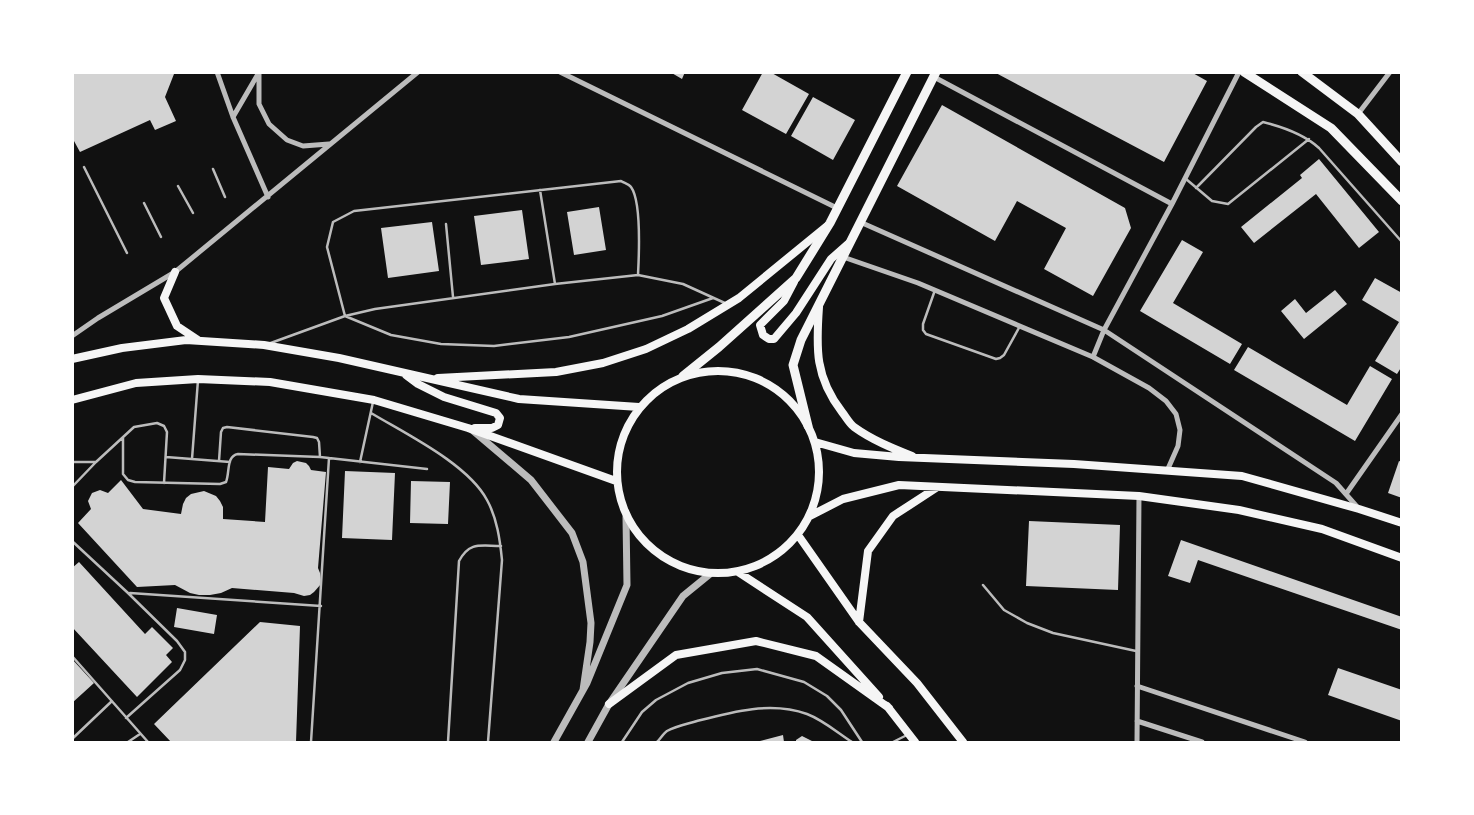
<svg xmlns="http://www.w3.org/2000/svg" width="1474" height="815" font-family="'Open Sans',sans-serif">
  <rect width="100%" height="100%" fill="#111"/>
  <path fill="#d3d3d3" d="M72,72H178L174,74L165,97L176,121L155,130L150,120L80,152L74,141H72Z
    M670,72H685L682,79Z
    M763,72H770L809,94L786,134L742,110Z
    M994,72H1191L1207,81L1164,162Z
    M813,97L855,120L833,160L791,136Z
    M942,105L1125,208L1131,228L1093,296L1044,269L1066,228L1017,201L995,241L897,186Z
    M1319,159L1379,232L1359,248L1316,194L1254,243L1241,227L1302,178L1300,175Z
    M599,207L606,250L574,255L567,212Z
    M522,210L529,259L481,265L474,216Z
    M432,222L439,271L388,278L381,228Z
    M1182,240L1203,252L1173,303L1242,344L1230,364L1140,311Z
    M1375,278L1402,293V366L1397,374L1375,361L1399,322L1362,300Z
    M1335,290L1347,304L1304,339L1281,311L1295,299L1306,313Z
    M1248,347L1347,405L1370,366L1392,379L1355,441L1234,370Z
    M297,461L306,463L309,466L311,470L326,472L318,568L320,573L321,584L314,592L310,595L304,596L294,593L232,588L221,593L210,595H199L190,593L175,585L137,587L78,523L91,509L88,501L92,493L100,490L108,493L121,480L143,509L181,514L183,504L186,498L191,494L204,491L216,496L220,501L223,507V519L265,522L268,467L289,469L293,463Z
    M1399,461L1402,462V498L1388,493Z
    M345,471L395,473L392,540L342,538Z
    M411,481L450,482L448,524L410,523Z
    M1029,521L1120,525L1118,590L1026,586Z
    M1181,540L1402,617V630L1198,560L1190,583L1168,576Z
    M79,562L145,634L152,627L173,648L166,655L172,662L137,697L72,627V568Z
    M177,608L217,615L214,634L174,627Z
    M260,622L300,626L296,742H171L154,724Z
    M72,659L94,683L72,703Z
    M1338,668L1402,690V721L1328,695Z
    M783,735L784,742H756Z
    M802,736L814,742H796V740Z"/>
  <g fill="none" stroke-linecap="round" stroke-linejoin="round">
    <path stroke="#bcbcbc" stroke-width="2.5" d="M84,167L127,253
      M213,169L225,197
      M1186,179L1212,201L1228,204L1309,139
      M178,186L193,213
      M1196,188L1256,127L1263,122C1283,127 1304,134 1319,148L1402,242
      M540,190L555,284
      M144,203L161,237
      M446,224L453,297
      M638,275C639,255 642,202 631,187C629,184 624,183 621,181L354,211L333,222L327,247L345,316L391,335L441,344L494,346L569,337L662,316L713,298
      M935,290L923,324V330L926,334L996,359L1000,358L1004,355L1020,326
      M268,344L345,316L375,309L555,284L638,275L683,284L727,304
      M371,413C406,434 468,464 487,500C497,518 500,540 502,560L488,742
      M123,438V474L128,480L135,482L220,484L226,482C230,472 226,456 238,454L320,457L427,469
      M166,457L230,462
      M192,459L198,380
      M219,461L221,432L223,428L227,427L313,437L317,438L319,442L320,457
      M72,462H96L134,427L157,423L164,426L167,432L164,483
      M360,462L373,402
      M72,487L96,462
      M72,541L128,593L177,641L185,652V660L180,670L126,718
      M983,585L1004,610L1027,623L1053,633L1136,651
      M130,593L321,606
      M72,656L148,742
      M72,739L112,701
      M128,742L140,734
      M311,742L329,458
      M448,742L459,561C470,541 481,546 501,546
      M622,742L642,712L656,700L688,683L722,673L757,669L804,682L827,696L841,710L862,742
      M657,742C660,739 663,734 667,731C676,726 687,724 697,721C731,712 771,701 807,714C823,720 838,733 852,742
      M893,742L907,735"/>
    <path stroke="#bcbcbc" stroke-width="5" d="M217,72L233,117L268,197
      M560,72L837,208
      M259,74V104L269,124L287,140L303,146L329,144
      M934,77L1172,204
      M1358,114L1390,72
      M233,117L258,74
      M860,222L1104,330L1336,483L1359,509
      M843,257L918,283L1093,357L1149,388L1166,401L1176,414L1180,430L1178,446L1167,471
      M72,336L98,318L175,272L418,72
      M1093,357L1104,330L1172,204L1239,72
      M1346,494L1402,414
      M1137,686L1305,742
      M1137,721L1202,742
      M1137,742L1139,496"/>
    <path stroke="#bcbcbc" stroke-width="7" d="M471,429L531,480L572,533L583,562L591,623L590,642L583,690
      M554,742L587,683L627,585L626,517
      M588,742L609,704L683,596L710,574"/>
    <path stroke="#f5f5f5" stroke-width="8" d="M175,272L164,298L177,326L198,340
      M794,282L784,301L760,325L763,335L769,339H774L796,313L831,259L848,244
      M819,307C816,349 815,377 842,412C846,417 849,423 854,427C872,440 892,448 912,456
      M72,359L122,348L186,340L264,345L339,358L519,399L639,407
      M617 472a101 101 0 1 1 202 0a101 101 0 1 1-202 0Z
      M406,375L418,384L444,397L496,413L500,418L498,425L492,428H475
      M438,378L556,372L603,363L646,349L688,329L739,298L827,226
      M72,400L136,383L198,379L270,382L374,400L468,428L616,481
      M815,442L854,453L899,457L1074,464L1242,476L1359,509L1402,523
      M810,516L843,499L899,485L1139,496L1239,510L1322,529L1402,558
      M798,535L859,622L917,683L963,742
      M738,572L807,617L879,697
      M859,622L868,551L893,516L936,488
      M609,704L676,655L756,641L816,656L889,708
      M887,706L915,742"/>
    <path stroke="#f5f5f5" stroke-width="9" d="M1244,72L1331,128L1402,201
      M1302,72L1358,114L1402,162
      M683,376L719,347L796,278L830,223L907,72
      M808,426L793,365L801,340L936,72"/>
  </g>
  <rect width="1474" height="815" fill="none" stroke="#ffffff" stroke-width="148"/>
</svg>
